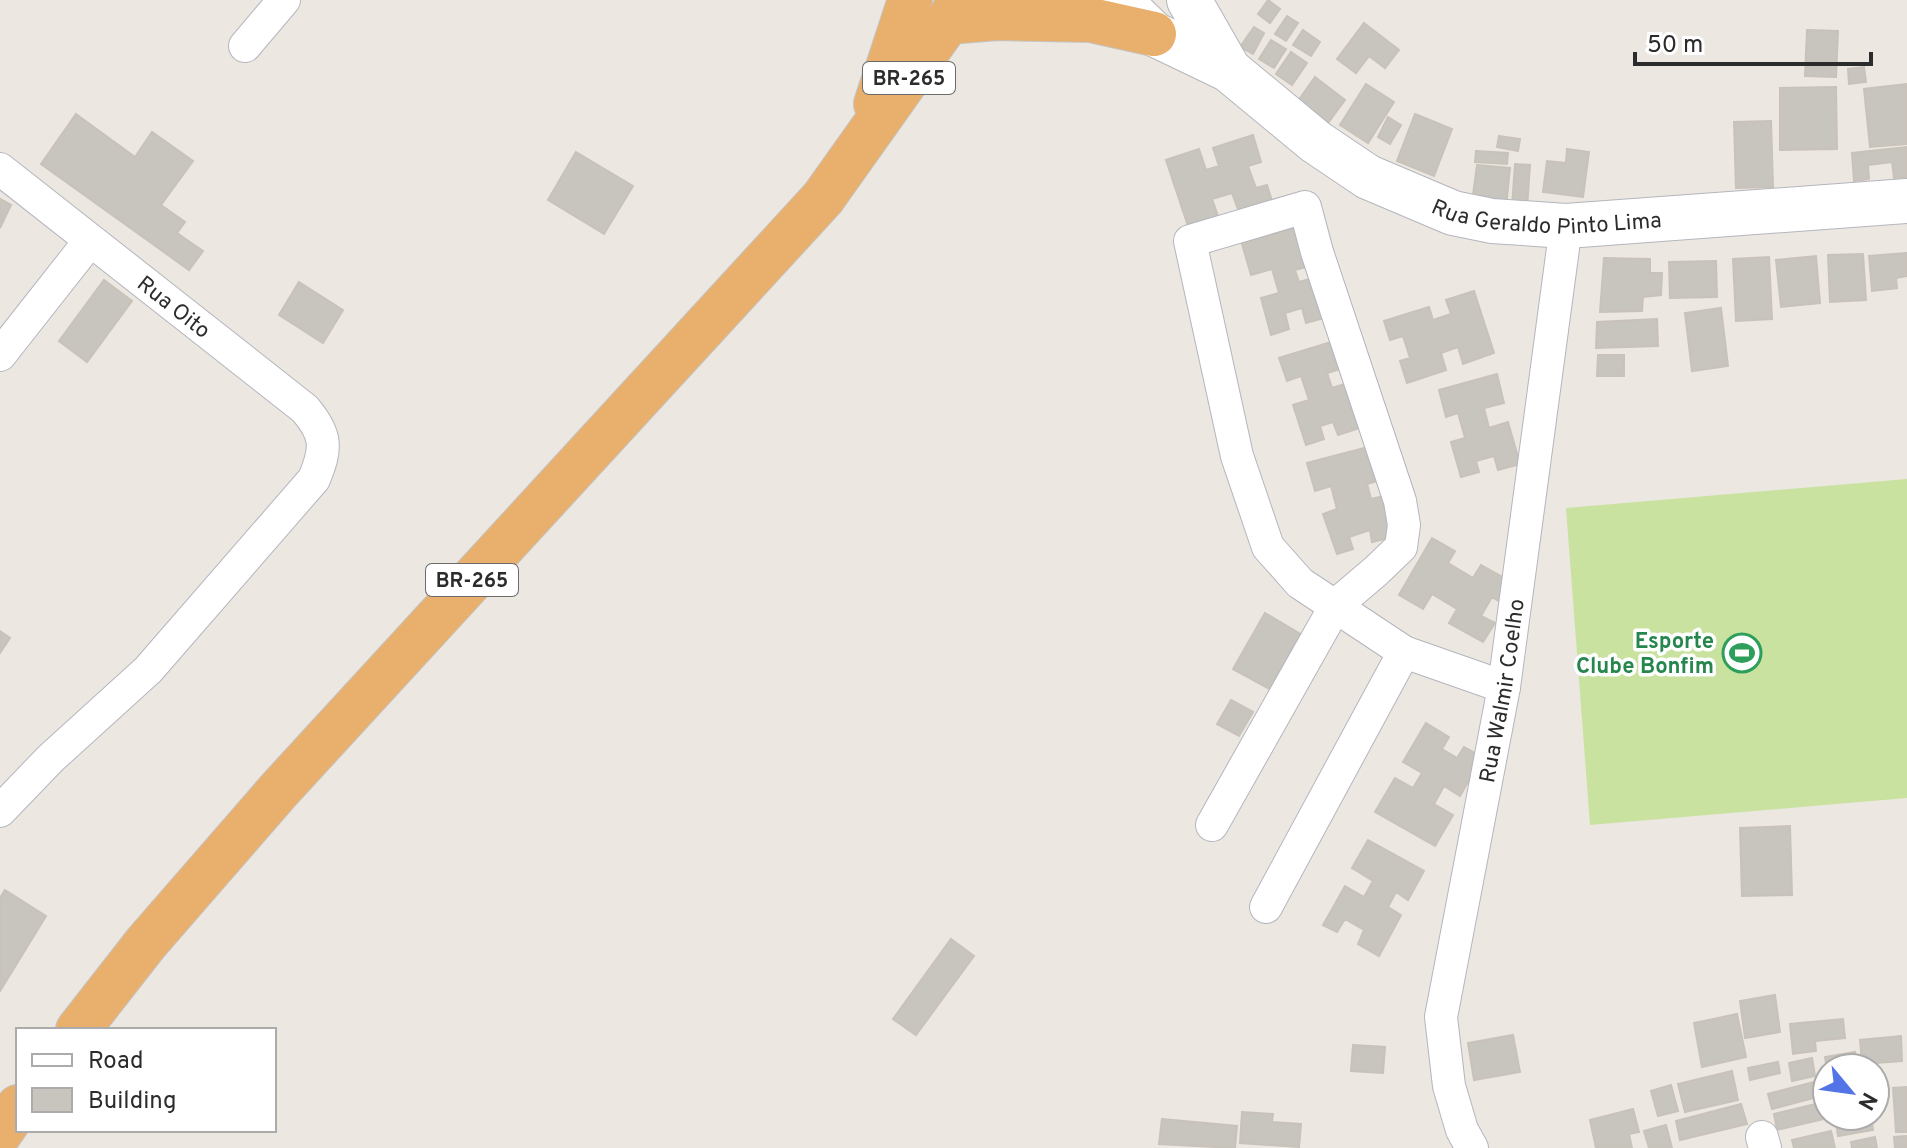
<svg xmlns="http://www.w3.org/2000/svg" width="1907" height="1148" font-family="Overpass,sans-serif">
  <rect width="100%" height="100%" fill="#ece7e0"/>
  <path fill="#c9e2a0" d="M1907,479V798L1590,825L1566,508Z"/>
  <path fill="#c8c5be" stroke="#c8c2ba" stroke-width="2" d="M1268,0L1280,9L1270,23L1258,14Z
    M1287,16L1298,23L1286,41L1275,34Z
    M1364,23L1399,50L1385,68L1369,56L1356,73L1337,59Z
    M1254,27L1264,33L1253,54L1240,47Z
    M1303,30L1320,42L1311,56L1293,45Z
    M1807,30L1838,31L1836,77L1805,76Z
    M1271,40L1286,49L1274,68L1259,59Z
    M1291,52L1307,63L1292,85L1276,74Z
    M1864,67L1866,82L1849,84L1848,69Z
    M1315,77L1345,100L1328,123L1298,101Z
    M1366,84L1394,102L1368,143L1340,125Z
    M1906,84L1907,144L1870,147L1864,89Z
    M1836,87L1837,149L1780,150V88Z
    M76,114L135,157L152,132L193,161L161,205L185,222L177,233L203,251L189,270L41,164Z
    M1415,114L1452,129L1434,176L1397,161Z
    M1388,117L1401,125L1390,144L1378,137Z
    M1771,121L1773,187L1736,188L1734,122Z
    M1253,135L1261,162L1248,166L1256,188L1267,185L1272,201L1239,212L1232,193L1212,199L1219,219L1189,229L1166,160L1199,149L1206,170L1219,166L1213,148Z
    M1499,136L1520,139L1518,151L1497,147Z
    M1907,147V177L1894,178L1892,162L1868,165L1869,179L1854,181L1852,153Z
    M1567,149L1589,152L1583,197L1543,192L1547,161L1566,163Z
    M1476,151L1508,153L1507,164L1475,162Z
    M576,152L633,186L604,234L548,200Z
    M1515,164L1530,165L1527,208L1512,206Z
    M1477,165L1510,168L1506,207L1472,202Z
    M0,199L11,205L0,228Z
    M1301,226L1313,265L1295,270L1299,282L1313,278L1324,318L1306,323L1302,308L1285,313L1289,329L1271,335L1261,298L1279,293L1272,269L1251,275L1242,244Z
    M1907,253V276L1896,278L1897,288L1872,291L1869,256Z
    M1863,254L1866,300L1830,302L1828,255Z
    M1816,256L1820,303L1781,307L1776,260Z
    M1769,257L1772,319L1736,321L1733,259Z
    M1604,258L1650,259V273H1662L1661,295L1643,297L1642,311L1600,312Z
    M1716,261L1717,297L1670,298L1669,262Z
    M104,280L132,301L87,362L59,341Z
    M299,282L343,310L323,343L279,315Z
    M1474,291L1494,353L1463,364L1458,347L1441,353L1446,370L1407,383L1400,361L1410,358L1403,336L1390,340L1384,321L1429,307L1433,320L1451,314L1446,300Z
    M1721,308L1728,366L1692,371L1685,313Z
    M1657,319L1658,346L1596,348L1597,322Z
    M1331,342L1340,369L1327,373L1332,388L1345,384L1359,428L1338,435L1333,422L1320,426L1324,439L1306,445L1293,405L1309,400L1301,376L1287,381L1279,358Z
    M1598,355H1624V376H1597Z
    M1497,374L1504,403L1484,408L1489,428L1508,422L1520,464L1498,470L1494,456L1476,461L1479,472L1461,477L1451,442L1465,438L1458,413L1446,417L1439,390Z
    M1368,447L1377,481L1367,484L1371,499L1384,496L1393,537L1372,542L1370,530L1349,537L1353,549L1337,554L1323,514L1337,509L1331,486L1315,491L1307,463Z
    M1432,538L1455,551L1448,563L1473,578L1481,565L1513,583L1502,603L1492,597L1481,616L1495,623L1483,642L1449,623L1457,609L1432,594L1423,609L1399,595Z
    M1265,613L1304,636L1273,691L1233,669Z
    M0,631L10,638L0,653Z
    M1231,700L1253,712L1239,736L1217,724Z
    M1426,723L1449,737L1442,749L1457,758L1464,747L1482,757L1460,796L1444,786L1434,804L1453,815L1435,846L1375,812L1395,778L1413,788L1422,773L1403,762Z
    M1790,826L1792,895L1742,896L1740,828Z
    M1368,840L1424,871L1408,900L1396,892L1388,907L1401,915L1379,956L1358,944L1364,930L1345,919L1337,932L1323,925L1345,886L1364,897L1373,881L1352,868Z
    M5,890L46,916L0,991V898Z
    M951,939L974,956L916,1035L893,1019Z
    M1775,995L1780,1032L1745,1038L1740,1001Z
    M1737,1014L1746,1057L1702,1067L1694,1023Z
    M1843,1019L1845,1038L1815,1041L1816,1051L1793,1054L1790,1024Z
    M1513,1035L1520,1072L1474,1080L1468,1043Z
    M1901,1036L1902,1061L1862,1064L1860,1040Z
    M1353,1045L1385,1047L1383,1073L1351,1071Z
    M1855,1052L1858,1068L1827,1070L1825,1057Z
    M1812,1058L1815,1076L1792,1081L1789,1063Z
    M1778,1062L1780,1073L1750,1080L1748,1068Z
    M1732,1071L1738,1100L1685,1112L1678,1084Z
    M1818,1081L1821,1096L1772,1109L1768,1094Z
    M1671,1085L1678,1111L1658,1116L1651,1091Z
    M1907,1087V1132H1896L1893,1088Z
    M1824,1102L1828,1118L1777,1130L1774,1114Z
    M1741,1104L1747,1124L1680,1140L1676,1121Z
    M1633,1109L1639,1132L1629,1134L1632,1148H1596L1590,1120Z
    M1242,1112L1273,1114L1272,1122L1301,1124L1299,1147L1240,1143Z
    M1835,1116H1871L1873,1130L1838,1136Z
    M1162,1119L1237,1126L1235,1148L1159,1144Z
    M1666,1125L1672,1148H1649L1644,1131Z
    M1831,1131L1835,1148H1794L1792,1140Z
    M1907,1136V1148H1895L1894,1137Z
    M1875,1137L1877,1148H1852L1851,1142Z"/>
  <g fill="none" stroke-linecap="round" stroke-linejoin="round">
    <defs>
      <g id="minor">
        <path d="M245,46L284,0"/>
        <path id="s1" d="M0,169L305,409C327,435 327,448 314,479L148,670L51,758L0,811"/>
        <path d="M0,355L89,242"/>
        <path d="M1212,825L1336,605L1376,571L1401,547L1404,525L1400,501L1317,252L1305,207L1190,241L1237,456L1268,547L1300,583L1404,652L1504,687"/>
        <path d="M1266,907L1404,652"/>
        <path d="M1762,1137L1765,1148"/>
        <path id="s2" d="M1472,1148L1462,1130L1449,1086L1441,1017L1504,687L1566,226"/>
      </g>
      <g id="secondary">
        <path id="s3" d="M1119,0L1154,34L1229,70L1316,142L1368,177L1453,213L1492,221L1566,226L1907,201"/>
        <path d="M1189,0L1229,70"/>
      </g>
      <path id="trunk" d="M948,22L997,18L1091,20L1154,34
        M876,104L910,0
        M78,1030L146,943L279,790L823,198L948,22L960,0
        M0,1133L18,1107"/>
    </defs>
    <use href="#minor" stroke="#b4b6be" stroke-width="34"/>
    <use href="#secondary" stroke="#b4b6be" stroke-width="46"/>
    <use href="#trunk" stroke="#c4c4c4" stroke-width="46"/>
    <use href="#minor" stroke="#fff" stroke-width="32"/>
    <use href="#secondary" stroke="#fff" stroke-width="44"/>
    <use href="#trunk" stroke="#e8b06c" stroke-width="44"/>
  </g>
  <defs>
    <symbol id="stadium-ring" viewBox="-11 -11 22 22"><circle r="9.5" fill="#fff" stroke="#2e9e5b" stroke-width="1.5"/><path d="M0-5a6.5 5 0 1 0 0 10a6.5 5 0 1 0 0-10ZM-3.5-1.8h7v3.6h-7Z" fill="#2e9e5b"/></symbol>
  </defs>
  <g fill-rule="evenodd">
    <use href="#stadium-ring" x="1720" y="631" width="44" height="44"/>
  </g>
  <g text-anchor="middle" stroke-width="7" stroke-linejoin="round" paint-order="stroke">
    <g fill="#fff" stroke="#6b6b6b" stroke-width="2">
      <rect x="863" y="62" width="92" height="32" rx="6"/>
      <rect x="426" y="564" width="92" height="32" rx="6"/>
    </g>
    <g font-size="20" font-weight="bold" fill="#2c2c2c">
      <text x="909" y="85">BR-265</text>
      <text x="472" y="587">BR-265</text>
    </g>
    <g font-size="22" fill="#2c2c2c" stroke="#fff">
      <text dy="8" stroke="none"><textPath href="#s3" startOffset="494">Rua Geraldo Pinto Lima</textPath></text>
      <text dy="8" stroke="none"><textPath href="#s1" startOffset="222">Rua Oito</textPath></text>
      <text dy="8" stroke="none"><textPath href="#s2" startOffset="468">Rua Walmir Coelho</textPath></text>
    </g>
    <g font-size="22" font-weight="bold" fill="#27864d" stroke="#fff" text-anchor="end">
      <text x="1714" y="648">Esporte<tspan x="1714" dy="25">Clube Bonfim</tspan></text>
    </g>
  </g>
  <rect x="16" y="1028" width="260" height="104" fill="#ffffff" stroke="#ababab" stroke-width="2"/>
  <rect x="32" y="1054" width="40" height="12" fill="#ffffff" stroke="#ababab" stroke-width="2"/>
  <text x="88" y="1068" font-size="24" fill="#2c2c2c">Road</text>
  <rect x="32" y="1088" width="40" height="24" fill="#c8c5be" stroke="#ababab" stroke-width="2"/>
  <text x="88" y="1108" font-size="24" fill="#2c2c2c">Building</text>
  <g transform="translate(1851 1092) rotate(119)"><circle r="38" fill="#ffffff" stroke="#ababab" stroke-width="2"/>
  <path d="M0-6L14 30L0 20L-14 30Z" fill="#5374e7"/>
  <text y="-12" font-size="22" font-weight="bold" text-anchor="middle" fill="#2c2c2c">N</text>
  </g>
  <path d="M1635 52v12h236v-12" fill="none" stroke="#2c2c2c" stroke-width="4"/>
  <text x="1647" y="52" font-size="24" fill="#2c2c2c" stroke="#ffffff" stroke-width="6" paint-order="stroke">50 m</text>
</svg>
